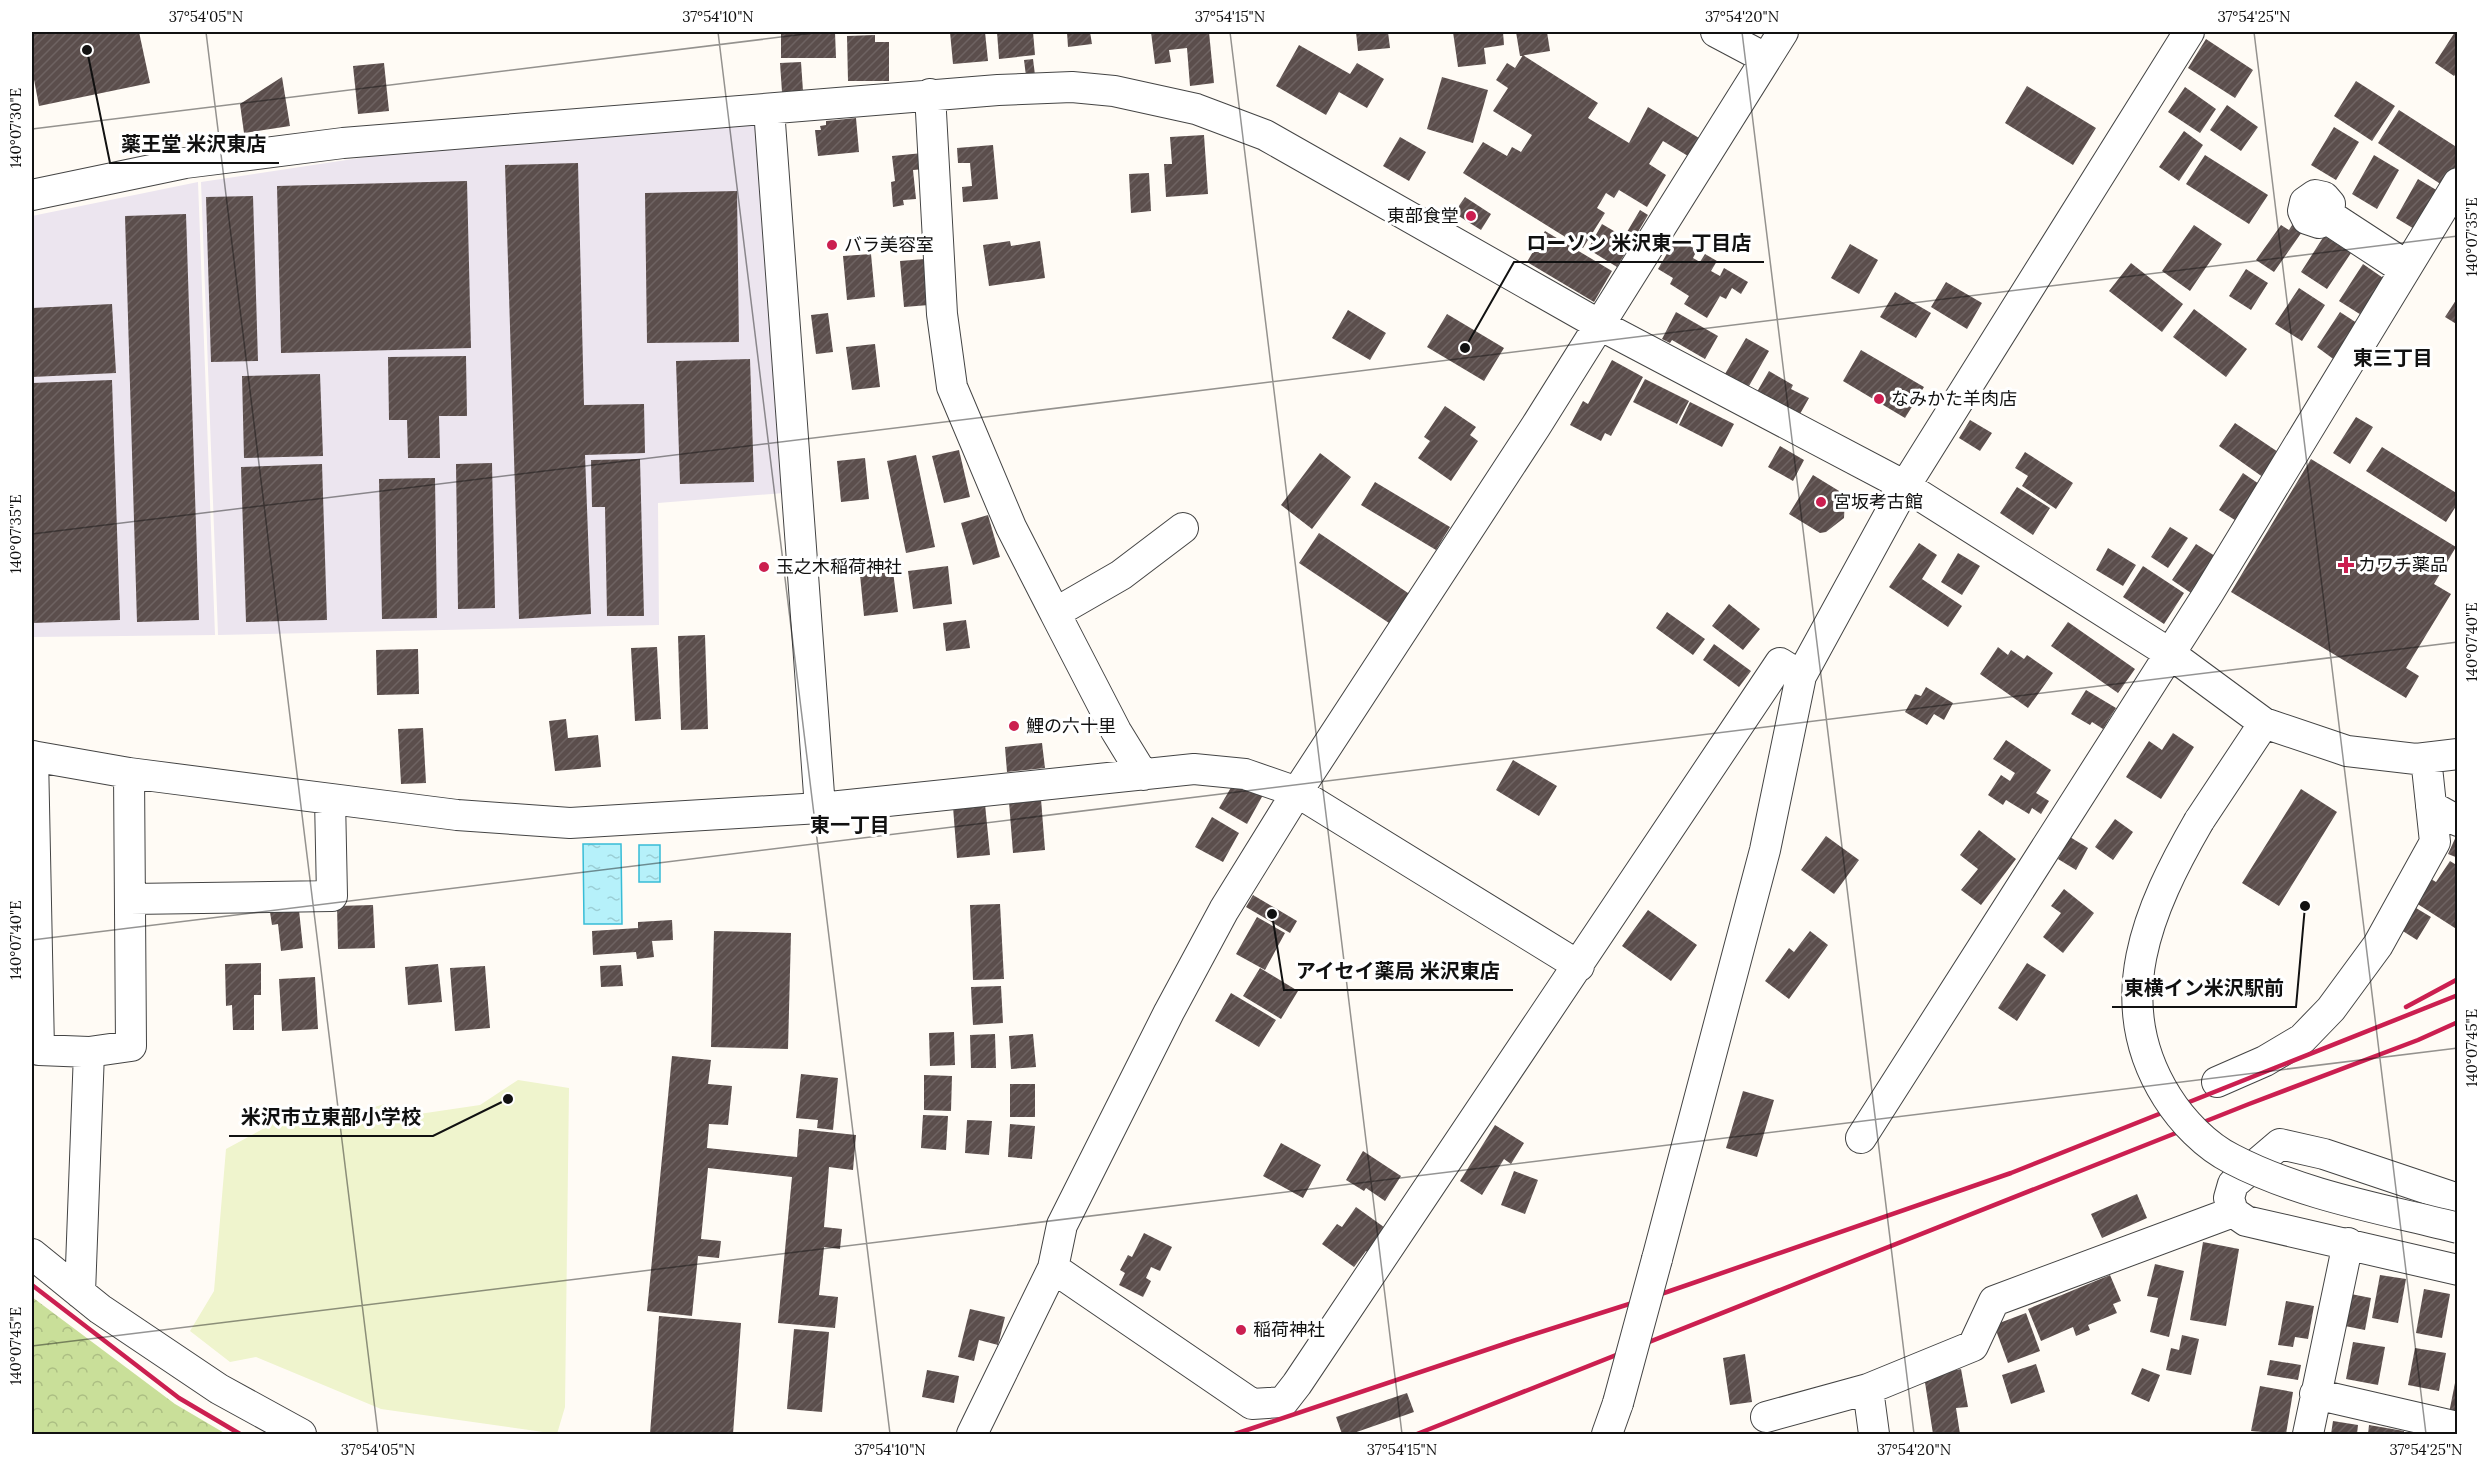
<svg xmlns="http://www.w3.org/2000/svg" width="2489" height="1466" font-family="Lora,'Noto Sans JP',serif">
  <defs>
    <pattern id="forest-crowns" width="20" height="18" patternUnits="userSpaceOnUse" patternTransform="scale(1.5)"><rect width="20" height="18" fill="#c9df99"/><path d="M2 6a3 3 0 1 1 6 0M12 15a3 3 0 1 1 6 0" fill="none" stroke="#acbe83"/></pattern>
    <pattern id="water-ripples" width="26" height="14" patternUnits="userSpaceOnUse" patternTransform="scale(1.5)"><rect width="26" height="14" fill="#b6f1fa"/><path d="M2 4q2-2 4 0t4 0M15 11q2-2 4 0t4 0" fill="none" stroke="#9bced5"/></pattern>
    <pattern id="building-hatch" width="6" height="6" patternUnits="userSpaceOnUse" patternTransform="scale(1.5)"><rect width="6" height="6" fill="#5b4e4c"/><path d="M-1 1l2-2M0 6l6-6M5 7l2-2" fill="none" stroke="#6e6362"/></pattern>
  </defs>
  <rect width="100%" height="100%" fill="#fffbf5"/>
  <path fill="#ece5ef" d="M759,121L784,493L658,503L659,625L218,635L201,182L399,152Z
    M198,182L215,635L32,637V216Z"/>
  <path fill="url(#forest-crowns)" d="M32,1297L175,1404L226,1434H32Z"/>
  <path fill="#eff4cd" d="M518,1080L569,1088L565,1407L557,1434L381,1409L256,1357L230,1362L190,1331L214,1291L226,1149L283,1118L319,1122L385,1104L419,1114L480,1105Z"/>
  <path fill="url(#water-ripples)" stroke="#38bcd6" stroke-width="1.5" d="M583,844H621L622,924H584Z
    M639,845H660V882H639Z"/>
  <path fill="url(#building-hatch)" d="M32,32H139L150,83L39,106L32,69Z
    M781,32H835L836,58H781Z
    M950,32H985L988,61L953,64Z
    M997,32H1033L1035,55L999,59Z
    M1067,32H1090L1092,44L1068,47Z
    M1151,32H1209L1214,83L1190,86L1187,48L1169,50L1171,62L1155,64Z
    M1356,32H1388L1390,48L1358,51Z
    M1453,32H1503L1504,45L1484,48L1486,64L1458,67Z
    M1516,32H1547L1550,51L1520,56Z
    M2455,32H2458V71L2454,76L2435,63Z
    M875,35V42H889V81H848L847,36Z
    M2206,39L2253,70L2235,98L2188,68Z
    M1299,45L1350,74L1357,63L1384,79L1367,108L1339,92L1326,115L1276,86Z
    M1523,55L1598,103L1588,118L1629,143L1648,107L1699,138L1688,156L1663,141L1649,164L1666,175L1647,207L1619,190L1614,198L1606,193L1597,208L1605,213L1583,248L1463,173L1483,142L1507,156L1512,147L1521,152L1532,135L1493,111L1508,88L1496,80L1507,63L1515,68Z
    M1033,59L1035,75L1026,76L1024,60Z
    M801,62L803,91L782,92L780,63Z
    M384,63L389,111L358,114L353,66Z
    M282,77L290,126L244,133L240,104Z
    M1442,77L1488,90L1473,143L1427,129Z
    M2356,81L2395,106L2372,141L2334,116Z
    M2027,86L2096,128L2073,165L2005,123Z
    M2185,87L2216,109L2200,133L2168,112Z
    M2227,105L2258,127L2241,151L2210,130Z
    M2399,110L2458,148V163L2442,185L2378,143Z
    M856,118L859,152L818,156L815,130H821L820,126L826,125V121Z
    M2334,127L2359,142L2336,180L2311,165Z
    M2184,131L2203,145L2179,181L2159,167Z
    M1204,135L1208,194L1166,197L1164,164H1172L1170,137Z
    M1400,137L1426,152L1409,181L1383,166Z
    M993,145L998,199L963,202L962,187L972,186L970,163H958L957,148Z
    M923,153L924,169L913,170L916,199L903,200L904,205L893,207L891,182L895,181L892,156Z
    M2205,155L2268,195L2249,224L2186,184Z
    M2374,155L2399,170L2377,209L2352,194Z
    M578,163L584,405L644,404L645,453L585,455L591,614L519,619L505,165Z
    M1149,173L1151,211L1131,213L1129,174Z
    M2418,179L2443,194L2421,233L2396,218Z
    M467,181L471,348L281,353L277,186Z
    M737,191L739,342L647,343L645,193Z
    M253,196L258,361L211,362L206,197Z
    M1465,197L1491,214L1481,230L1454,213Z
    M1640,210L1648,215L1617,267L1588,249L1602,224L1624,237Z
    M186,214L199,620L137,622L125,216Z
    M2294,222L2304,229L2274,272L2256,260L2281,225L2289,230Z
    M2194,225L2222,244L2190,291L2162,271Z
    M1545,231L1612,271L1594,302L1527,262Z
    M2324,236L2351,253L2327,289L2301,272Z
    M1676,238L1697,250L1693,258L1700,262L1705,254L1717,261L1711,271L1720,276L1724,268L1748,282L1741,294L1732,288L1726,299L1720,296L1707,318L1684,304L1689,296L1670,284L1673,278L1658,269Z
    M1010,241L1011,246L1040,241L1045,278L989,286L983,245Z
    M1850,244L1878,260L1859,294L1831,278Z
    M871,254L875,297L847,300L843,256Z
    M925,259L929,305L904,307L900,261Z
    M2131,263L2183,304L2162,332L2109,291Z
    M2363,264L2389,282L2366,318L2339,301Z
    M2246,269L2268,283L2251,310L2229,296Z
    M1946,282L1982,303L1967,329L1931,307Z
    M2299,288L2325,305L2302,341L2275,324Z
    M1895,292L1931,313L1916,338L1880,317Z
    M2458,297V325L2445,317Z
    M112,304L116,373L32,377V308Z
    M2194,309L2247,349L2226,377L2173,337Z
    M1348,310L1386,333L1370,360L1332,338Z
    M1676,312L1718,336L1705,359L1672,340L1670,343L1662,339Z
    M2340,312L2360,325L2336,361L2317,347Z
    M828,313L833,352L816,354L811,315Z
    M1447,314L1504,348L1484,381L1427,347Z
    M1746,338L1769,351L1745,393L1722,379Z
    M875,344L880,387L852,390L846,347Z
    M1861,350L1924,387L1905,418L1843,381Z
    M466,356L467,416H439L440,458H408L407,420H389L388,357Z
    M750,359L754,482L680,484L676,361Z
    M1612,360L1643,377L1611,436L1605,433L1601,441L1570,425L1583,401L1588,404Z
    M1769,371L1793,385L1791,389L1809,398L1796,421L1754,397Z
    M320,374L323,456L244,458L242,376Z
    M1645,379L1689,401L1677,424L1633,402Z
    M112,380L120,620L32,623V383Z
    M1690,402L1734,424L1722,447L1679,425Z
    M1445,406L1476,427L1470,435L1478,441L1451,481L1418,458L1430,441L1424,437Z
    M2356,417L2373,427L2350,464L2333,453Z
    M1970,420L1992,433L1980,451L1959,438Z
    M2235,423L2284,456L2267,480L2219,446Z
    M1780,446L1804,460L1793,481L1768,467Z
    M2382,447L2458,494V503L2446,522L2366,471Z
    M959,450L970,497L944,503L932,456Z
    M2025,452L2073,483L2056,509L2022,486L2028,476L2015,468Z
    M1320,453L1351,477L1312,529L1281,505Z
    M916,455L935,547L906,553L887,461Z
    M865,458L869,499L841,502L837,461Z
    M640,459L644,616H607L605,507H592L591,460Z
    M2311,459L2456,547L2434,584L2451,594L2406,668L2419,676L2406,698L2231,592Z
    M492,463L495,608L458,609L456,464Z
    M322,464L327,620L246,622L241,467Z
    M2243,473L2262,486L2238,522L2219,510Z
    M1813,475L1844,494L1845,499L1844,518L1826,532L1820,533L1789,514Z
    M435,478L437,618L382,619L379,479Z
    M1375,482L1450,527L1436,550L1361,505Z
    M2017,487L2050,508L2033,535L2000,513Z
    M988,515L1000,557L973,565L961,523Z
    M2170,527L2188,538L2168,568L2151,557Z
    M1319,533L1411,595L1392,625L1299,563Z
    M1919,543L1937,555L1922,579L1962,606L1948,627L1889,587Z
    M2196,544L2215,556L2191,593L2172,580Z
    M2108,548L2136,565L2123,586L2096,570Z
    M1958,553L1980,566L1962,595L1941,582Z
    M948,566L952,604L913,609L908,571Z
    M2143,566L2184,593L2164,624L2123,597Z
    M893,571L898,612L864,616L860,575Z
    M1729,604L1760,629L1743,650L1712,626Z
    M1667,612L1705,639L1693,655L1656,628Z
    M966,620L970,648L946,651L943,623Z
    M2068,622L2135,669L2118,693L2051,646Z
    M705,635L708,729L681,730L678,636Z
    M1714,644L1751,671L1739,687L1703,660Z
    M657,647L661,719L635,721L631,648Z
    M1998,647L2008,655L2011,650L2024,659L2027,655L2053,673L2028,708L1980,674Z
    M418,649L419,694L377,695L376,650Z
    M1926,687L1953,703L1944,720L1934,714L1927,725L1905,712L1915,694L1921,696Z
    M2086,690L2116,708L2103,729L2092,722L2090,725L2071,714Z
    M566,719L568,738L598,735L601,767L555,771L549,721Z
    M423,728L426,783L401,784L398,729Z
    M2173,733L2194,747L2161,799L2126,777L2149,741L2162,750Z
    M2006,740L2051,770L2036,793L2049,801L2041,814L2032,808L2029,814L2006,800L2003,805L1988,795L2001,775L2010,781L2015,773L1993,759Z
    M1042,743L1045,768L1007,772L1005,747Z
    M1513,760L1557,786L1539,816L1496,790Z
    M1236,779L1263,795L1247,824L1219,808Z
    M2301,789L2337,812L2279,906L2242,883Z
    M1041,799L1045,850L1013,853L1009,802Z
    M985,804L990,855L957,858L953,807Z
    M1212,817L1239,833L1223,862L1195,847Z
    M2115,819L2133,832L2113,860L2095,847Z
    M1979,830L2016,859L1981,905L1961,890L1978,869L1960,855Z
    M2458,832V858L2448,854Z
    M1826,836L1859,860L1834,894L1801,870Z
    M2070,837L2088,848L2076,870L2058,859Z
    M2450,861L2458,866V930L2416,903L2431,879L2436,882Z
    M2064,889L2094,913L2063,953L2043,937L2061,913L2051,906Z
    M1253,895L1297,921L1290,933L1246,907Z
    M1000,904L1004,979L973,980L970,905Z
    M373,905L375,948L338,949L337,906Z
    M2411,905L2431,917L2417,940L2398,928Z
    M290,910H299L303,948L281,951L278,924L272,925L270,912Z
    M1648,910L1697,945L1671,981L1622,946Z
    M1257,917L1285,933L1265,970L1236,954Z
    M672,920L673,940L652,941L654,957L637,959L636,952L593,955L592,931L638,928V922Z
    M714,931L791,933L788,1049L711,1047Z
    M1810,931L1828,945L1789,999L1765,981L1789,948L1794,952Z
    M261,963V995H254V1030H233L232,1005L226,1006L225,964Z
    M2027,963L2046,975L2017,1021L1998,1008Z
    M438,964L442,1002L408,1005L405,967Z
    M621,965L623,986L601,987L600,966Z
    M485,966L490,1028L455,1031L450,968Z
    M1260,968L1298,991L1281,1019L1243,996Z
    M315,977L318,1029L282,1031L279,979Z
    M1001,986L1003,1023L973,1025L971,987Z
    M1231,993L1276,1020L1259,1047L1215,1021Z
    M954,1032L955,1065L930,1066L929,1033Z
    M995,1034L996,1068H971L970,1035Z
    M1033,1034L1036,1067L1011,1069L1009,1036Z
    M672,1056L711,1060L708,1084L732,1086L728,1125L709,1124L707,1148L797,1157L799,1129L856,1135L853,1170L829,1167L824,1227L842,1229L840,1249L824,1247L819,1295L838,1297L835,1328L778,1323L792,1177L708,1168L701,1239L721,1241L719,1258L698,1256L692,1316L647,1311Z
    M801,1074L838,1078L833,1130L817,1128L818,1120L796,1118Z
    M924,1075L952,1076L951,1111L924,1110Z
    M1010,1084H1035V1117H1010Z
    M1743,1091L1774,1100L1757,1157L1726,1148Z
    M923,1115L948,1116L946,1150L921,1148Z
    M967,1120L992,1121L989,1155L965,1153Z
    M1010,1124L1035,1126L1032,1159L1008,1157Z
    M1495,1125L1524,1143L1511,1164L1504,1159L1482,1195L1460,1181Z
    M1281,1143L1321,1165L1303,1198L1263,1176Z
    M1363,1151L1401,1176L1385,1201L1366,1188L1364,1191L1346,1180Z
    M1514,1171L1538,1180L1525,1214L1501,1205Z
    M2137,1194L2147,1218L2102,1238L2091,1214Z
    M1356,1207L1388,1230L1372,1255L1366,1251L1354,1267L1322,1244L1337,1224L1342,1227Z
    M1144,1233L1172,1247L1160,1271L1151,1267L1146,1278L1151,1281L1143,1297L1119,1285L1125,1273L1120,1270L1128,1255L1132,1257Z
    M2203,1242L2239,1249L2226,1326L2190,1320Z
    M2155,1264L2184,1271L2169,1337L2150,1332L2158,1298L2147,1296Z
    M2110,1275L2121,1301L2113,1304L2117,1313L2088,1325L2090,1330L2076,1336L2073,1327L2041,1341L2028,1309Z
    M2380,1275L2406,1279L2398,1323L2372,1318Z
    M2424,1289L2450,1294L2442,1338L2416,1333Z
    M2346,1293L2371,1298L2365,1330L2340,1325Z
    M2286,1301L2314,1306L2308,1339L2295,1337L2293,1347L2278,1345Z
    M970,1309L1005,1317L998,1345L979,1340L974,1361L958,1357Z
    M2026,1313L2040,1351L2008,1363L1994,1325Z
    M659,1316L741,1323L733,1434H650Z
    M794,1329L829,1332L822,1412L787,1409Z
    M2182,1335L2199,1339L2191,1375L2166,1370L2171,1348L2179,1350Z
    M2353,1342L2385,1347L2378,1385L2346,1379Z
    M2415,1348L2446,1353L2439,1391L2408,1385Z
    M1745,1354L1752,1402L1730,1405L1723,1358Z
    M2270,1360L2301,1365L2298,1380L2267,1375Z
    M2036,1364L2045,1392L2011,1404L2002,1375Z
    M2142,1368L2160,1375L2149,1402L2131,1394Z
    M1961,1369L1968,1407L1956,1408L1960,1434H1933L1924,1376Z
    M927,1370L959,1376L954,1403L922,1397Z
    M2456,1378H2458V1414L2449,1413Z
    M2260,1386L2293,1392L2286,1434L2251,1431Z
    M1407,1393L1414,1412L1351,1434H1342L1336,1417Z
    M2333,1421L2358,1425L2357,1434H2331Z
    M2369,1425L2404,1431V1434H2368Z"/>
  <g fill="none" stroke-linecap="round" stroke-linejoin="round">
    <defs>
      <path id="minor" d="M1716,32L1765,58
        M930,94L942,314L952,387L1011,527L1055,613
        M769,109L820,808
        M32,195L185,163L343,143L998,90L1072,87L1114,91L1196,109L1265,135L1598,324L1905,486L2169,653L2264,723L2347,751L2416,759L2458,754
        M2405,270L2327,219L2319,223L2307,219L2303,211L2305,202L2315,195L2324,197L2330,204L2329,215L2407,266
        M32,756L129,773L457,815L570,823L820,808L1194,769L1245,774L1297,792L1579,966
        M33,756L39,1050L89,1052L80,1293
        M1143,775L1116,731L1055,613L1121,575L1183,528
        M2431,806L2458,821
        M2199,821L2264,723
        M130,899L332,896L330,799
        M89,1052L131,1046L129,773
        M2217,1082L2265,1061L2302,1039L2331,1009L2378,945L2435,842L2426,758
        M1861,1138L2208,594L2458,183
        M2458,1199L2324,1154L2280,1144L2233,1184L2229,1198L2233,1212L2246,1221L2458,1270
        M32,1254L100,1309L219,1389L301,1434
        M1657,1259L1765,850L1801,676L1905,486L2189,32
        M1053,1268L1252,1404L1283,1402L1297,1384L1780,663L1801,676
        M2315,1394L2458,1427
        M1766,1417L1868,1389
        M972,1434L1053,1268L1062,1225L1169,1012L1224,910L1297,792L1536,426L1783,32
        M1607,1434L1618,1403
        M1874,1434L1868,1389L1973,1346L1994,1301L2233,1212
        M2308,1434L2348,1243"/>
    </defs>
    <use href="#minor" stroke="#444" stroke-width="32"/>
    <use href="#minor" stroke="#fff" stroke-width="30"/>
    <path stroke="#cb1f50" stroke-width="4.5" d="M2406,1007L2458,979
      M32,1285L179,1398L240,1434
      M1235,1434L1516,1340L1667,1292L2011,1173L2458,995
      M1417,1434L2249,1104L2418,1040L2458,1022"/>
    <defs>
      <path id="minor-bridge" d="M2199,821C2148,909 2107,1002 2167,1097C2182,1121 2206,1146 2232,1159C2301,1195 2383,1209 2458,1228
        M1618,1403L1657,1259"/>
    </defs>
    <use href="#minor-bridge" stroke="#444" stroke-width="32" stroke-linecap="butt"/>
    <use href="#minor-bridge" stroke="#fff" stroke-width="30"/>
  </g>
  <path fill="none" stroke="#111" stroke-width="1.5" stroke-opacity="0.45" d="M206,32L378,1434M718,32L890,1434M1230,32L1402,1434M1742,32L1914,1434M2254,32L2426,1434M32,129L822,32M32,534L2458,236M32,940L2458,642M32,1346L2458,1048"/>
  <g fill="#cb1f50" stroke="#fff" stroke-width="2">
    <circle cx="1471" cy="216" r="6"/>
    <circle cx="832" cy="245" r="6"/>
    <circle cx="1879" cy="399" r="6"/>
    <circle cx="1821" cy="502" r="6"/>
    <path d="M2343 556h6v6h6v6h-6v6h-6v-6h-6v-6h6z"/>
    <circle cx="764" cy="567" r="6"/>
    <circle cx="1014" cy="726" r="6"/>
    <circle cx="1241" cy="1330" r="6"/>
  </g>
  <g text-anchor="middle" stroke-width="6" stroke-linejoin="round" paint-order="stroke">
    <g font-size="18" fill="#111" stroke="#fff" text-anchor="start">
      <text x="1459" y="222" text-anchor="end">東部食堂</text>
      <text x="844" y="251">バラ美容室</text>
      <text x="1891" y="405">なみかた羊肉店</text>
      <text x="1833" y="508">宮坂考古館</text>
      <text x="2358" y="571">カワチ薬品</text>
      <text x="776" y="573">玉之木稲荷神社</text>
      <text x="1026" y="732">鯉の六十里</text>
      <text x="1253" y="1336">稲荷神社</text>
    </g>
    <g font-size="20" font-weight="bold" fill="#111" stroke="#fff">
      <text x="2393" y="365">東三丁目</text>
      <text x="850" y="832">東一丁目</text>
    </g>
  </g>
  <path fill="none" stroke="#111" stroke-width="2" d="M87 50L110 163H279M1465 348L1514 262H1764M1272 914L1284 990H1513M2305 906L2296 1007H2112M508 1099L433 1136H229"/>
  <g fill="#111" stroke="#fff" stroke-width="2">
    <circle cx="87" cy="50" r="6"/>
    <circle cx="1465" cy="348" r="6"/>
    <circle cx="1272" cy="914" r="6"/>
    <circle cx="2305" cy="906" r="6"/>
    <circle cx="508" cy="1099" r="6"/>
  </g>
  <g font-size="20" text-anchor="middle" font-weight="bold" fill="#111" stroke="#fff" stroke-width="6" stroke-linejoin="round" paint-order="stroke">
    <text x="194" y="151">薬王堂 米沢東店</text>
    <text x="1639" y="250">ローソン 米沢東一丁目店</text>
    <text x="1398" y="978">アイセイ薬局 米沢東店</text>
    <text x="2204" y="995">東横イン米沢駅前</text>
    <text x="331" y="1124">米沢市立東部小学校</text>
  </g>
  <rect width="2489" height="1466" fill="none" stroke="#ffffff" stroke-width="66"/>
  <rect x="33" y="33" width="2423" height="1400" fill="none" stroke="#111" stroke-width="2"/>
  <g font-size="15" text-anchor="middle" fill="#111">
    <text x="206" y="22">37°54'05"N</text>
    <text x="718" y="22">37°54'10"N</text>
    <text x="1230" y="22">37°54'15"N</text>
    <text x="1742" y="22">37°54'20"N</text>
    <text x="2254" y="22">37°54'25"N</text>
    <text transform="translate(16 128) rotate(-90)" y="5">140°07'30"E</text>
    <text transform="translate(2472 237) rotate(-90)" y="5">140°07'35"E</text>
    <text transform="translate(16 534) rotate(-90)" y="5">140°07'35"E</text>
    <text transform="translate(2472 642) rotate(-90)" y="5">140°07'40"E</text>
    <text transform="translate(16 940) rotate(-90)" y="5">140°07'40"E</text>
    <text transform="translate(2472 1048) rotate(-90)" y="5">140°07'45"E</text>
    <text transform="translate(16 1346) rotate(-90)" y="5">140°07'45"E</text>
    <text x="378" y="1455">37°54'05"N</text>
    <text x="890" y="1455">37°54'10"N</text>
    <text x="1402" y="1455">37°54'15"N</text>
    <text x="1914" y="1455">37°54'20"N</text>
    <text x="2426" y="1455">37°54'25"N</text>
  </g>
</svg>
